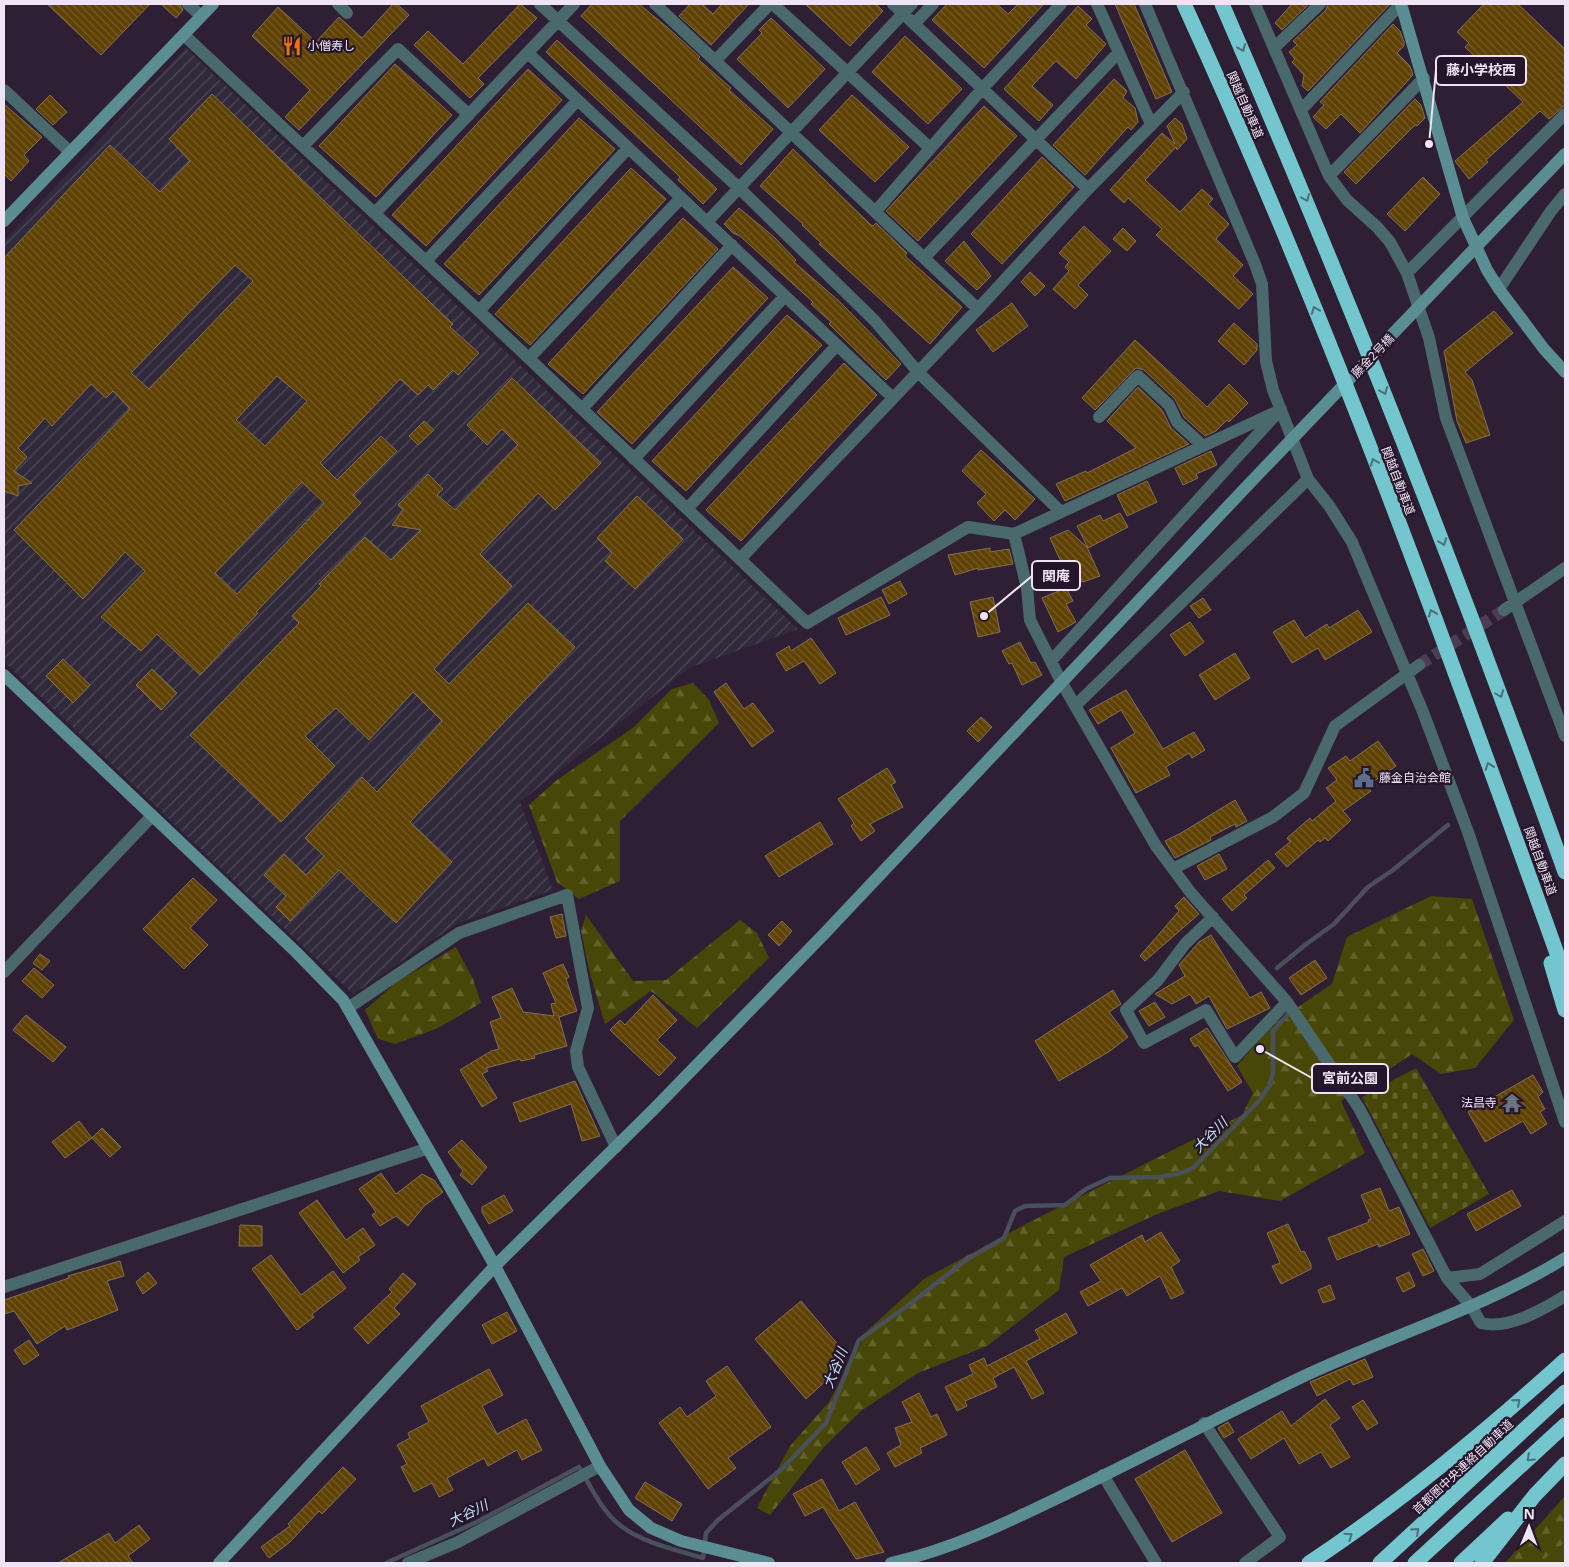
<svg xmlns="http://www.w3.org/2000/svg" width="1569" height="1567" font-family="'Noto Sans','Noto Sans JP',sans-serif">
  <defs>
    <pattern id="industrial-furrows" width="10" height="10" patternUnits="userSpaceOnUse" patternTransform="scale(1.25)"><rect width="10" height="10" fill="#302a3b"/><path d="M-1 1l2-2M0 10L10 0M9 11l2-2" fill="none" stroke="#4e4958"/></pattern>
    <pattern id="forest-firs" width="22" height="20" patternUnits="userSpaceOnUse" patternTransform="scale(1.25)"><rect width="22" height="20" fill="#474807"/><path d="M5 1l3.5 6h-7zM16 11l3.5 6h-7z" fill="#62622c"/></pattern>
    <pattern id="cemetery-stones" width="16" height="16" patternUnits="userSpaceOnUse" patternTransform="scale(1.25)"><rect width="16" height="16" fill="#474807"/><path d="M2 7V4a2 2 0 0 1 4 0v3zM10 15v-3a2 2 0 0 1 4 0v3z" fill="#62622c"/></pattern>
    <pattern id="building-back-hatch" width="6" height="6" patternUnits="userSpaceOnUse" patternTransform="scale(1.25)"><rect width="6" height="6" fill="#5f4103"/><path d="M-1 5l2 2M0 0l6 6M5-1l2 2" fill="none" stroke="#765c28"/></pattern>
  </defs>
  <rect width="100%" height="100%" fill="#2f1f35"/>
  <path fill="url(#industrial-furrows)" d="M186,48L798,629L689,668L520,802L553,890L458,923L353,994L4,662V241Z"/>
  <path fill="url(#forest-firs)" d="M693,683L709,700L719,723L620,821V881L579,899L557,882L529,805L557,780L634,727L672,689Z
    M1431,896L1472,899L1514,1020L1475,1068L1441,1074L1412,1054L1341,1101L1365,1153L1280,1201L1219,1191L1155,1215L1064,1257L1059,1290L987,1346L918,1373L861,1411L823,1448L770,1515L757,1508L790,1446L829,1402L868,1330L924,1279L1026,1224L1242,1115L1261,1077L1269,1032L1276,1022L1332,984L1347,937Z
    M586,915L633,981L666,980L740,920L757,933L769,958L697,1028L651,991L605,1024L590,974L581,931Z
    M456,947L473,979L481,1003L438,1028L395,1044L378,1039L365,1010L398,981Z
    M1565,1496V1549L1553,1563H1505Z"/>
  <path fill="url(#cemetery-stones)" d="M1416,1068L1489,1194L1430,1228L1362,1097Z"/>
  <path fill="#474807" d="M1272,1025L1267,1060L1269,1077L1253,1093L1237,1066Z
    M1565,1542V1563H1541V1562Z"/>
  <g fill="none" stroke-linecap="round" stroke-linejoin="round">
    <path stroke="#49505c" stroke-width="4.5" d="M1277,968L1305,945L1334,924L1368,887L1393,870L1448,825
      M386,1563L477,1522L579,1467C591,1487 602,1512 621,1526C643,1543 677,1550 703,1558L706,1533L718,1520L782,1469L826,1423L859,1340L910,1304L966,1260L1004,1238L1015,1211L1025,1206L1065,1205L1086,1189L1110,1178L1159,1177L1178,1174L1193,1168L1259,1101L1270,1085L1273,1072V1031L1289,1013"/>
  </g>
  <path fill="url(#building-back-hatch)" stroke="#827053" fill-rule="evenodd" d="M47,4H150L101,55Z
    M161,4H180L183,10L176,18Z
    M393,4H397L409,15L299,130L285,117L310,90L252,36L278,7L316,42L339,17L362,38Z
    M520,4L537,18L478,78L484,84L470,98L414,45L428,31L463,64Z
    M592,4H639L668,28L700,57L698,59L731,88L729,90L773,129L741,165L581,16Z
    M690,4H702L713,14L722,4H749L711,45L679,16Z
    M805,4H876L883,11L850,46Z
    M947,4H997L1008,14L1018,4H1044L984,68L932,20Z
    M1115,4H1134L1172,92L1156,99Z
    M1292,4H1309L1282,30L1275,23Z
    M1328,4H1390L1308,91L1302,86L1304,75L1292,62L1295,59L1289,52L1297,45L1293,41L1326,10Z
    M1484,4H1518L1565,49V105L1549,119L1540,111L1486,160L1488,162L1469,179L1455,161L1523,102L1465,47L1469,43L1457,32Z
    M1078,6L1092,19L1086,25L1106,44L1076,79L1056,61L1032,86L1053,105L1039,121L1004,89Z
    M771,18L825,69L788,108L737,59L762,33L759,30Z
    M1393,24L1400,31L1404,42V46L1397,53L1410,66L1413,75L1360,133L1341,114L1326,129L1313,117L1324,105L1320,102Z
    M905,36L962,89L928,124L872,72Z
    M557,40L717,189L703,204L678,180L680,177L659,157L546,52Z
    M395,64L452,115L376,197L319,146Z
    M528,69L562,100L426,246L392,215Z
    M1114,79L1127,91L1123,98L1135,108L1138,122L1131,130L1128,127L1085,175L1053,145Z
    M212,94L453,324L450,327L479,353L458,375L453,370L433,390L428,385L418,395L400,379L320,463L337,480L381,436L397,451L353,495L361,503L256,612L258,613L200,675L157,634L141,651L101,617L145,571L125,552L83,599L14,530L130,409L113,391L106,398L91,384L52,426L45,418L18,448L27,457L14,471L32,483L18,486V496L4,491V258L110,145L160,192L190,161L169,139ZM235,265L253,281L149,389L131,373ZM277,376L307,401L265,446L236,420ZM302,482L324,503L237,594L215,573Z
    M50,95L67,112L53,125L36,109Z
    M852,95L909,147L875,182L819,130Z
    M1415,99L1421,105L1425,118L1417,126L1415,125L1356,184L1344,172Z
    M4,104L42,137L24,155L29,161L11,181L4,174Z
    M984,106L1017,136L918,241L886,211Z
    M579,118L615,149L479,295L444,264Z
    M1175,118L1182,124L1187,139L1177,150L1176,147L1145,180L1180,212L1202,189L1213,199L1208,204L1229,224L1216,239L1243,265L1233,276L1253,294L1239,309L1156,235L1162,229L1128,198L1124,203L1110,190L1162,133L1175,144L1167,126Z
    M793,149L871,225L873,226L876,223L907,253L905,256L962,307L930,344L819,244L821,243L802,225L803,224L760,186Z
    M1042,157L1074,187L1002,264L971,234Z
    M631,168L666,199L530,345L495,314Z
    M1423,177L1440,194L1405,231L1387,214Z
    M739,208L774,237L796,260L794,262L840,302L901,364L886,380L829,324L831,322L811,304L813,302L740,236L733,233L724,224Z
    M683,218L718,249L583,394L548,364Z
    M1084,226L1111,251L1078,285L1088,295L1075,309L1053,289L1069,271L1065,267L1069,262L1059,253Z
    M1123,228L1136,241L1127,251L1113,239Z
    M964,241L991,276L977,290L945,261Z
    M733,267L768,298L632,444L597,412Z
    M1030,272L1045,286L1035,296L1021,282Z
    M1012,303L1028,326L993,352L976,330Z
    M1494,311L1513,333L1465,372L1472,380L1490,435L1466,443L1457,421L1444,351Z
    M787,315L822,345L686,491L652,461Z
    M1234,323L1257,344V350L1244,365L1218,341Z
    M1135,340L1207,407L1229,384L1248,403L1229,422L1227,420L1216,431L1205,436L1184,417L1175,399L1144,370L1136,368L1095,410L1082,398Z
    M844,363L877,395L741,541L706,510Z
    M512,378L601,463L555,510L538,493L480,554L512,586L434,669L449,684L528,603L575,647L410,822L452,862L396,923L339,870L290,921L276,907L286,896L264,875L284,854L306,875L324,856L305,838L362,777L377,792L442,721L413,692L369,740L336,708L305,736L335,766L281,822L190,735L299,623L292,616L321,586L319,584L365,537L391,560L421,530L392,525L403,510L398,505L428,474L443,489L437,495L455,510L518,445L502,429L487,445L467,425Z
    M1138,387L1162,410L1171,428L1189,444L1065,501L1056,484L1086,471L1087,473L1136,448L1107,421Z
    M424,421L434,430L418,445L409,436Z
    M981,450L1035,499L1015,520L1005,510L994,521L977,503L986,494L962,471Z
    M1211,451L1217,465L1196,474L1198,478L1183,485L1175,468Z
    M1147,481L1157,502L1127,516L1117,495Z
    M637,496L683,539L635,589L605,561L612,553L597,538Z
    M1120,513L1128,527L1088,548L1077,526L1100,515L1103,521Z
    M1068,530L1087,547L1100,576L1083,582L1068,577L1050,538Z
    M990,548V552L1009,549L1013,564L978,570V568L955,575L948,555Z
    M900,581L907,594L889,604L882,590Z
    M1066,588L1073,601L1066,604L1076,622L1058,632L1042,598Z
    M881,597L890,615L846,635L838,618Z
    M993,597L1000,632L978,637L970,602Z
    M1203,598L1211,610L1199,618L1190,606Z
    M1358,610L1372,632L1325,660L1318,648L1292,663L1273,632L1294,620L1305,638L1327,624L1329,628Z
    M1190,622L1204,642L1185,656L1170,635Z
    M811,638L836,673L820,684L804,661L786,671L776,654L789,646L791,651Z
    M1020,642L1031,663L1035,662L1042,675L1022,685L1012,663L1009,664L1002,651Z
    M1235,653L1250,678L1215,700L1199,675Z
    M63,659L90,685L73,703L46,676Z
    M152,669L177,693L161,710L136,685Z
    M726,683L744,709L753,703L774,731L752,747L714,692Z
    M1126,690L1163,749L1194,732L1205,750L1192,758L1189,753L1166,767L1170,775L1136,793L1111,748L1135,733L1121,710L1098,724L1089,710Z
    M981,717L992,727L978,742L967,731Z
    M1378,741L1396,766L1367,786L1371,791L1343,811L1351,820L1328,841L1325,838L1320,842L1318,840L1287,867L1275,854L1290,842L1287,838L1310,818L1312,821L1336,801L1326,788L1337,780L1328,768L1346,756L1350,761Z
    M887,768L896,782L891,785L903,807L870,824L875,831L861,841L851,826L854,823L838,799Z
    M1235,800L1247,821L1236,827L1235,824L1210,837L1211,840L1175,858L1165,841L1181,833Z
    M820,822L833,844L779,877L765,856Z
    M1219,854L1227,869L1205,880L1197,866Z
    M1268,860L1275,868L1244,895L1247,898L1232,911L1222,899Z
    M193,878L217,900L190,928L208,945L184,969L143,929Z
    M1184,897L1199,914L1145,961L1140,956L1179,911L1175,906Z
    M562,914L566,936L556,938L550,917Z
    M782,921L792,931L779,946L768,935Z
    M1211,935L1250,998L1261,992L1270,1008L1227,1029L1209,996L1196,1004L1190,994L1172,1004L1155,994L1185,976L1179,965L1199,942Z
    M40,954L50,961L42,970L33,963Z
    M1315,960L1327,978L1301,995L1289,978Z
    M563,964L569,977L566,979L577,1011L559,1017L567,1046L534,1055L535,1058L521,1061L520,1059L486,1068L488,1071L482,1074L497,1098L482,1107L460,1070L491,1051L499,1049L490,1022L501,1018L492,997L512,988L523,1012L554,1016L551,1004L556,1003L543,973Z
    M34,968L54,985L42,998L22,981Z
    M1113,990L1121,1004L1109,1012L1128,1037L1110,1051L1059,1081L1035,1041Z
    M653,995L677,1020L657,1040L676,1058L659,1076L610,1030L620,1020L625,1025Z
    M1155,1002L1165,1017L1149,1026L1139,1011Z
    M26,1015L66,1047L53,1062L13,1030Z
    M1207,1028L1242,1082L1228,1091L1198,1045L1195,1047L1190,1039Z
    M1533,1075L1543,1092L1538,1097L1545,1109L1540,1112L1547,1124L1531,1134L1523,1121L1485,1142L1468,1112Z
    M575,1081L600,1136L582,1141L571,1104L520,1122L513,1103Z
    M79,1121L92,1138L65,1158L52,1142Z
    M102,1128L121,1147L110,1157L92,1138Z
    M462,1140L487,1167L472,1185L460,1175L463,1171L448,1152Z
    M381,1173L396,1194L422,1174L434,1180L443,1192L424,1206L408,1226L396,1216L380,1226L372,1215L376,1212L359,1189Z
    M1380,1188L1389,1211L1399,1207L1410,1234L1379,1247L1378,1244L1337,1260L1328,1238L1369,1222L1368,1220L1371,1219L1361,1195Z
    M1512,1190L1521,1206L1476,1231L1467,1214Z
    M504,1195L513,1211L489,1224L482,1212V1207Z
    M317,1200L346,1240L363,1228L375,1245L358,1257L360,1260L343,1273L299,1213Z
    M1288,1224L1301,1252L1304,1251L1311,1264V1269L1281,1284L1272,1266L1280,1263L1267,1233Z
    M240,1225L262,1226V1246H239Z
    M1161,1232L1180,1261L1171,1267L1184,1293L1171,1299L1160,1276L1127,1296L1122,1288L1088,1306L1080,1292L1101,1281L1090,1265L1142,1235L1145,1242Z
    M1423,1249L1434,1271L1423,1276L1412,1254Z
    M271,1255L301,1295L333,1271L346,1288L312,1314L314,1317L297,1330L252,1269Z
    M120,1261L124,1276L107,1281L118,1310L67,1330L65,1326L37,1344L14,1311L4,1314V1300L69,1278L68,1276Z
    M148,1272L157,1283L143,1294L136,1282Z
    M1409,1272L1415,1286L1403,1292L1396,1278Z
    M403,1273L416,1284L394,1308L400,1314L368,1344L354,1328L392,1292L389,1289Z
    M1330,1285L1335,1299L1323,1303L1318,1290Z
    M801,1301L840,1347L830,1377L806,1399L755,1339Z
    M507,1312L517,1331L492,1344L482,1325Z
    M1066,1313L1077,1333L1026,1361L1044,1393L1032,1399L1014,1367L993,1378L997,1387L965,1401L967,1406L957,1411L945,1387L973,1374L969,1365L984,1358L987,1366L1040,1339L1035,1330Z
    M29,1340L39,1355L24,1365L14,1350Z
    M1365,1359L1373,1377L1353,1385L1350,1379L1317,1396L1310,1382Z
    M727,1366L771,1427L728,1458L736,1468L708,1489L659,1423L680,1407L687,1417L716,1396L706,1381Z
    M489,1369L503,1395L482,1406L497,1434L526,1419L542,1450L522,1460L517,1450L488,1466L484,1458L447,1478L453,1490L439,1497L432,1483L414,1492L401,1467L407,1464L397,1445L410,1438L408,1433L429,1422L421,1406Z
    M919,1393L931,1417L937,1414L947,1435L920,1448L922,1453L895,1467L887,1453L901,1445L895,1428L912,1422L902,1402Z
    M1325,1399L1340,1418L1330,1425L1350,1457L1331,1468L1321,1452L1299,1464L1284,1438L1251,1459L1238,1439L1282,1411L1291,1426Z
    M1363,1400L1378,1423L1367,1430L1352,1407Z
    M1228,1422L1234,1432L1224,1438L1218,1428Z
    M866,1447L880,1469L856,1485L842,1462Z
    M1185,1450L1222,1513L1172,1542L1135,1479Z
    M343,1467L356,1479L322,1514L319,1511L290,1542L269,1558L261,1547L290,1526L288,1524Z
    M822,1479L839,1511L855,1502L884,1552L856,1559L823,1507L805,1516L793,1494Z
    M645,1482L682,1504L672,1521L635,1498Z
    M139,1525L150,1539L128,1556L133,1563H58L109,1533L115,1543Z"/>
  <g fill="none" stroke-linecap="round" stroke-linejoin="round">
    <path stroke="#4c3d52" stroke-width="12" stroke-dasharray="12 6" stroke-linecap="butt" d="M1419,665L1504,610"/>
    <path stroke="#49696c" stroke-width="12" d="M188,4L201,16
      M338,4L347,13
      M540,4L739,188L875,321L918,372L1061,512
      M655,4L978,309
      M773,4L930,148
      M893,4L1088,189
      M1097,4L1151,124
      M1145,4L1255,264L1262,284L1266,361L1273,390L1308,479L1330,507L1352,542L1423,712L1468,832L1565,1122
      M1255,4L1329,176L1347,200L1377,227L1390,242L1407,273L1429,338L1446,418L1565,736
      M914,24L933,4
      M184,35L479,311L807,623L968,527L1014,534L1027,588L1030,620L1062,683L1156,846L1191,893L1287,1002L1359,1108L1447,1278L1471,1306L1481,1323C1508,1330 1542,1310 1565,1296
      M1274,48L1320,4
      M528,53L892,397
      M715,61L770,4
      M4,90L69,151
      M1302,109L1401,4
      M303,146L398,49L469,115
      M1329,176L1424,78
      M875,212L982,89L1061,4
      M375,213L574,4
      M707,222L912,4
      M924,258L1118,53
      M426,261L578,100
      M1407,273L1565,114
      M1499,289L1551,211L1565,194
      M479,311L628,148
      M529,358L681,198
      M582,409L732,245
      M1099,417L1138,376L1169,405L1177,422L1203,446
      M634,459L785,296
      M687,509L837,345
      M1014,534L1274,413
      M740,559L978,309L1088,189L1184,92
      M1504,610L1565,568
      M1051,661L1281,409
      M1075,706L1308,479
      M1173,869L1273,817L1304,793L1335,726L1419,665
      M1213,917L1185,944L1158,980L1126,1010L1144,1043L1206,1010L1235,1057L1287,1002
      M4,972L152,816
      M348,1008L459,933L567,895L588,1008L576,1051L578,1067L616,1147
      M1447,1278L1480,1274L1565,1221
      M4,1287L426,1149
      M1204,1423L1280,1537L1245,1563
      M1103,1475L1156,1563
      M408,1563L458,1542L600,1466"/>
    <path stroke="#5b8e93" stroke-width="12" d="M1401,4L1463,218L1487,270L1499,289L1544,349L1565,372
      M4,221L213,4
      M4,675L296,952L343,1000L495,1266L600,1466L629,1510L651,1528L681,1541L769,1563
      M219,1563L495,1266L654,1109L824,934L1248,485L1565,154
      M891,1563C954,1549 1012,1520 1070,1492C1148,1454 1225,1414 1304,1376C1389,1336 1486,1307 1565,1258"/>
    <path stroke="#73c6cd" stroke-width="15" d="M1184,4C1329,320 1448,649 1565,976
      M1222,4C1346,289 1460,579 1565,872
      M1551,963L1565,1010
      M1309,1563C1400,1503 1484,1433 1565,1360
      M1380,1563L1565,1392
      M1415,1563L1565,1425
      M1461,1563L1508,1519
      M1482,1563L1535,1495L1565,1464"/>
  </g>
  <defs><path id="oneway-chevron" d="M-2-3.5L2.5 0L-2 3.5" fill="none" stroke-width="1.6" stroke-linecap="round" stroke-linejoin="round" transform="scale(1.25)"/></defs>
  <g stroke="#4c6e7c">
    <use href="#oneway-chevron" transform="translate(1242 48) rotate(67)"/>
    <use href="#oneway-chevron" transform="translate(1306 198) rotate(67)"/>
    <use href="#oneway-chevron" transform="translate(1315 310) rotate(-112)"/>
    <use href="#oneway-chevron" transform="translate(1384 391) rotate(68)"/>
    <use href="#oneway-chevron" transform="translate(1374 462) rotate(-111)"/>
    <use href="#oneway-chevron" transform="translate(1443 542) rotate(69)"/>
    <use href="#oneway-chevron" transform="translate(1432 613) rotate(-110)"/>
    <use href="#oneway-chevron" transform="translate(1500 694) rotate(69)"/>
    <use href="#oneway-chevron" transform="translate(1489 766) rotate(-110)"/>
    <use href="#oneway-chevron" transform="translate(1517 1402) rotate(-41)"/>
    <use href="#oneway-chevron" transform="translate(1530 1458) rotate(137)"/>
    <use href="#oneway-chevron" transform="translate(1416 1531) rotate(-42)"/>
    <use href="#oneway-chevron" transform="translate(1349 1536) rotate(-35)"/>
  </g>
  <defs>
    <symbol id="restaurant-bare" viewBox="-9 -9 18 18"><path d="M-5-6h1v4h1v-4h1v4h1v-4h1v5L-1.5 .5V6h-2V.5L-5-1ZM5-6V6H3V1.5H1.5Q1.5-4 5-6Z" fill="#e8710a" stroke="#25152b" stroke-width="2.5" paint-order="stroke"/></symbol>
    <symbol id="civic-bare" viewBox="-9 -9 18 18"><path d="M-.6-6.5H3V-4.5H.6V-3L4-1V1h2V6H-6V1h2V-1L-.6-3ZM-1.2 2.5V6h2.4V2.5Z" fill="#5c6f8a" stroke="#25152b" stroke-width="2.5" paint-order="stroke"/></symbol>
    <symbol id="temple-bare" viewBox="-9 -9 18 18"><path d="M0-6L5-2H3V0L6.5 2.5H4V6H1.5V3h-3V6H-4V2.5H-6.5L-3 0V-2H-5Z" fill="#6b7280" stroke="#25152b" stroke-width="2.5" paint-order="stroke"/></symbol>
  </defs>
  <g fill-rule="evenodd">
    <use href="#restaurant-bare" x="278" y="32" width="28" height="28"/>
    <use href="#civic-bare" x="1350" y="764" width="28" height="28"/>
    <use href="#temple-bare" x="1498" y="1089" width="28" height="28"/>
  </g>
  <g text-anchor="middle" stroke-width="4.5" stroke-linejoin="round" paint-order="stroke">
    <g font-size="12" fill="#efe4f3" stroke="#25152b" text-anchor="start">
      <text x="307" y="50">小僧寿し</text>
      <text x="1379" y="782">藤金自治会館</text>
      <text x="1497" y="1107" text-anchor="end">法昌寺</text>
    </g>
    <g font-size="12" fill="#efe4f3" stroke="#25152b">
      <text transform="translate(1245 105) rotate(66)" y="4">関越自動車道</text>
      <text transform="translate(1373 356) rotate(-46)" y="4">藤金2号橋</text>
      <text transform="translate(1398 481) rotate(69)" y="4">関越自動車道</text>
      <text transform="translate(1540 861) rotate(70)" y="4">関越自動車道</text>
      <text transform="translate(1463 1467) rotate(-43)" y="4">首都圏中央連絡自動車道</text>
    </g>
    <g font-size="14" font-style="italic" fill="#c2e2f8" stroke="#25152b">
      <text transform="translate(1210 1135) rotate(-45)" y="5">大谷川</text>
      <text transform="translate(835 1368) rotate(-68)" y="5">大谷川</text>
      <text transform="translate(468 1513) rotate(-26)" y="5">大谷川</text>
    </g>
  </g>
  <path fill="none" stroke="#efe4f3" stroke-width="2" d="M1429 144L1436 70M984 616L1032 576M1260 1049L1312 1078"/>
  <g fill="#efe4f3" stroke="#25152b" stroke-width="2">
    <circle cx="1429" cy="144" r="5"/>
    <circle cx="984" cy="616" r="5"/>
    <circle cx="1260" cy="1049" r="5"/>
  </g>
  <g fill="#25152b" stroke="#efe4f3" stroke-width="2">
    <rect x="1436" y="56" width="90" height="29" rx="5"/>
    <rect x="1032" y="561" width="48" height="29" rx="5"/>
    <rect x="1312" y="1064" width="76" height="29" rx="5"/>
  </g>
  <g font-size="14" text-anchor="middle" font-weight="bold" fill="#efe4f3">
    <text x="1481" y="75">藤小学校西</text>
    <text x="1056" y="581">関庵</text>
    <text x="1350" y="1083">宮前公園</text>
  </g>
  <rect width="1569" height="1567" fill="none" stroke="#efe4f3" stroke-width="10"/>
  <g transform="translate(1529 1527) rotate(1)" stroke="#25152b" stroke-width="4" paint-order="stroke">
  <path d="M0-4L9 19L0 12L-9 19Z" fill="#efe4f3"/>
  <text y="-8" font-size="14" font-weight="bold" text-anchor="middle" fill="#efe4f3">N</text>
  </g>
</svg>
